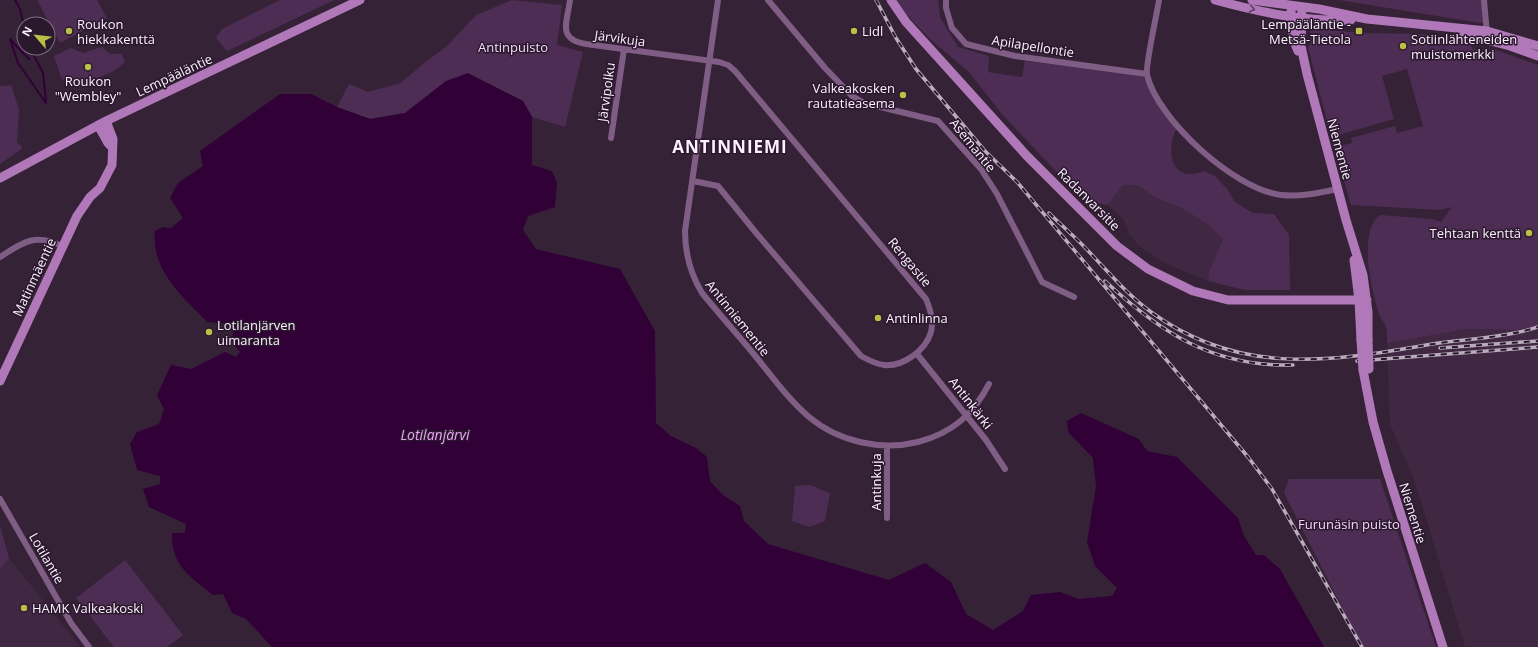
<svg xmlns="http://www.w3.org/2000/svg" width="1538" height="647" font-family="'Open Sans',sans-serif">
  <rect width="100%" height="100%" fill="#352237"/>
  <path fill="#402843" d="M1138,184L1156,198L1182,208L1207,224L1223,239L1209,272V281L1166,264L1138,245L1129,234L1124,220L1108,205L1123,185Z
    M1538,326V647H1465L1415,482L1390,424L1387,343L1467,329L1516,330Z
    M9,558L80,647H0V569Z"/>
  <path fill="#4e2d54" d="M37,0H97L107,18L60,43Z
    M280,0H334L227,51L216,38L222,29Z
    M512,0L562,5L557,45L583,52L565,127L532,117L523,101L446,81L405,113L370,119L337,107L349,84L368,92L401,83L424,63L446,47L476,15Z
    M897,0H938L940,17L958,47L989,56L988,72L1022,77L1025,61L1141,75L1144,78L1177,127C1165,150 1171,185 1204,171L1215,176L1227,189L1235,202L1253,213L1274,214L1289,235L1290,290H1244L1209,281V272L1223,239L1207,224L1182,208L1156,198L1138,185H1123L1108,205L1094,203L1063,179L1001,113L969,72L931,40L905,13Z
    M1339,0H1484L1486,24Z
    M1310,28L1360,33L1423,34L1471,43L1472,49L1490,52L1491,48L1538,65V326L1516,330L1467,329L1387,343C1387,338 1387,332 1386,327C1385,324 1382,320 1380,316C1372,293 1357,232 1380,215L1432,219L1441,222L1452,207L1440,210L1351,205L1337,156L1336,147L1352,143L1351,138L1395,126L1397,133L1423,126L1407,69L1382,76L1394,119L1331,137L1308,47L1310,45Z
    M102,47L110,54H122L125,62L114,71L84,84L71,78L62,80L54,56L71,48L83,53Z
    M11,85L19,109L17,142L23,148L0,164V86Z
    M1289,479H1380L1436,647H1362L1284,493Z
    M810,485L830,493L825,521L810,527L792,521L795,486Z
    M0,526L9,558L0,569Z
    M125,560L183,635L167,647H114L76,598Z"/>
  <path fill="#300037" d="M468,73L523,101L532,117V165L552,171L557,183L555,207L528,216L523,230L536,249L620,269L655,331L656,423L671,436L696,448L707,457L710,481L723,495L740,506L744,521L768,544L889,580L925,563L951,582L966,614L993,630L1023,611L1031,595L1060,592L1079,599L1112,596L1117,588L1095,566L1087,542L1096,486L1093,458L1068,432L1067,421L1081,413L1139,439L1147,451L1177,457L1238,518L1244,536L1256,555H1264L1280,569L1324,647H272L246,619L232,613L223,594L213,595C190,576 171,566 172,533H185L186,524L149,507L143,489L160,484V476L137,470L130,444L137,432L159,424L164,409L157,395L171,365L191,369L225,352L236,357L240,352L232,342L234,324L207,322C182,295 151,271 155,231L163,227L171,228L183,218L170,198L178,183L203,166L200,151L280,94H311L337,107L370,119L405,113L446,81Z"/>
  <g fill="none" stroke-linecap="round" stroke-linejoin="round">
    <path stroke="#300037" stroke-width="2" d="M15,0L20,9L24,26
      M30,48L43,73L46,101
      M29,59L10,39L18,63L46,103"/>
    <path stroke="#805d85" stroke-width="6" d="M570,0C567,23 557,39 586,44L719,62L728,65L735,71L926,299C930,309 934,320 931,332C926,350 903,367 884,365C876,364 868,360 861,356L757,234L718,186L693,181
      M718,0L685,231C685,254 690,273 702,293C720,315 739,336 757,358C774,379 789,400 809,417C839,442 881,451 918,442C952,433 973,415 989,384
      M768,0L825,68L852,96L864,103L938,121L981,169L997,194L1042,282L1074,297
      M946,0V8L952,28L966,44L1015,56L1147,74
      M1159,0C1157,14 1145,66 1147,75C1158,120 1234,189 1281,195C1300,197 1319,193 1338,189
      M1484,0L1487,34
      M611,138L624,49
      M0,257C23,242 35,233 62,246
      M917,354L986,440L1005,469
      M0,499L71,623L89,647
      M887,518V446"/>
    <path stroke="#b178b9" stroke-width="9" d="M891,0L906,22L1027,156L1117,246L1148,269L1193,291L1228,300H1367
      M1215,0C1259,12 1305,22 1351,20
      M1252,0L1319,9L1367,19L1487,31L1538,46
      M1302,7L1301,46L1307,74L1346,220L1363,275L1368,312V340
      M1291,11L1293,39L1298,51
      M1464,34L1510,46L1538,56
      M98,125L108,143L112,147
      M0,178L106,121L360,0
      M1354,260L1359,300L1361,340
      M1363,370L1373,422L1387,471L1443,647
      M0,381L77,216L90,197L100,188L112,165L113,139L106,121"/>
    <defs>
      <path id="rail" d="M876,0L896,38L916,69L985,151L1017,182L1248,457L1272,489L1362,647
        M1049,213C1063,227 1079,240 1092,255C1111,275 1129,296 1151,312C1236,374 1324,363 1421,346C1459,339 1501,339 1538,327
        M1105,281C1161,333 1213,367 1293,365
        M1440,348L1538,341
        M1357,361L1538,347"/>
    </defs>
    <use href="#rail" stroke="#bbacbd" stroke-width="3.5"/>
    <use href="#rail" stroke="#2a182d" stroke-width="2" stroke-dasharray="6" stroke-linecap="butt"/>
    <path stroke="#b178b9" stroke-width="9" d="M1361,340L1363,370
      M1368,340L1369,369"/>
  </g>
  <defs><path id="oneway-chevron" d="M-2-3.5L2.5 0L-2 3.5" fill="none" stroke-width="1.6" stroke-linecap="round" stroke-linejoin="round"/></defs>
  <use stroke="#603e65" href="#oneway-chevron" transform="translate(1252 9) rotate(12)"/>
  <g fill="#bac045" stroke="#2a182d" stroke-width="1.5">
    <circle cx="69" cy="31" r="4"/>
    <circle cx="854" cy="31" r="4"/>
    <rect x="1355" y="27" width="8" height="8" rx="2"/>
    <circle cx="1403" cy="46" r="4"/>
    <circle cx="88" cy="67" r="4"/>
    <circle cx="903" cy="95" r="4"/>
    <circle cx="1529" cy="233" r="4"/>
    <circle cx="878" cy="318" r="4"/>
    <circle cx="209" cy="332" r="4"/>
    <circle cx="24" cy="608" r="4"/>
  </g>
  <g text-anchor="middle" stroke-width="3" stroke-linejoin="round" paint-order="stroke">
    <g font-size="13" fill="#fdf0ff" stroke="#2a182d" text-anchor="start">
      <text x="77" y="29">Roukon<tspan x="77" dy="15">hiekkakenttä</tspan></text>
      <text x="1351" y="29" text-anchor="end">Lempääläntie -<tspan x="1351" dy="15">Metsä-Tietola</tspan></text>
      <text x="862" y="36">Lidl</text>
      <text x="1411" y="44">Sotiinlähteneiden<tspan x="1411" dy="15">muistomerkki</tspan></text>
      <text x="88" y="86" text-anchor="middle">Roukon<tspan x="88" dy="15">"Wembley"</tspan></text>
      <text x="895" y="93" text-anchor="end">Valkeakosken<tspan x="895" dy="15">rautatieasema</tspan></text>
      <text x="1521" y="238" text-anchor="end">Tehtaan kenttä</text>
      <text x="886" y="323">Antinlinna</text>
      <text x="217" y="330">Lotilanjärven<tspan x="217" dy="15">uimaranta</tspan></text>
      <text x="32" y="613">HAMK Valkeakoski</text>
    </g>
    <g font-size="13" fill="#fdf0ff" stroke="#2a182d">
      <text transform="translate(620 38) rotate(8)" y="5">Järvikuja</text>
      <text transform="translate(1033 46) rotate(9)" y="5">Apilapellontie</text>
      <text transform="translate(174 75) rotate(-25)" y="5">Lempääläntie</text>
      <text transform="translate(606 92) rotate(-82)" y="5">Järvipolku</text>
      <text transform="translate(973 145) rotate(51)" y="5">Asemantie</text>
      <text transform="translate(1340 149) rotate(75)" y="5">Niementie</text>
      <text transform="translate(1089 199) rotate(45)" y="5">Radanvarsitie</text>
      <text transform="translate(910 262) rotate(50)" y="5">Rengastie</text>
      <text transform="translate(34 277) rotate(-65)" y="5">Matinmäentie</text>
      <text transform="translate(738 318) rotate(51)" y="5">Antinniementie</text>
      <text transform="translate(971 403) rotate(52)" y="5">Antinkärki</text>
      <text transform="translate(876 482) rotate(-90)" y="5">Antinkuja</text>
      <text transform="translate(1413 513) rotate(73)" y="5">Niementie</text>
      <text transform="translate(47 558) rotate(60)" y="5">Lotilantie</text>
    </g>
    <g font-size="13" fill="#f6d8fa" stroke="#2a182d">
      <text x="513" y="52">Antinpuisto</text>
      <text x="1349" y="529">Furunäsin puisto</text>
    </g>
    <g font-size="14" font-style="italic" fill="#eda5f8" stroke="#2a182d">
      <text x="435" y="440">Lotilanjärvi</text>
    </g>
    <g font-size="17" font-weight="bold" letter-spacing="1" fill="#fdf0ff" stroke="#2a182d">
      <text x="730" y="153">ANTINNIEMI</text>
    </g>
  </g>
  <g transform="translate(36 36) rotate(298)"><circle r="19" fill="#2a182d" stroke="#7e6e81"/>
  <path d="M0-3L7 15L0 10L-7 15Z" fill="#bac045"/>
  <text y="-6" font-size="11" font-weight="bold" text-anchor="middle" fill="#fdf0ff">N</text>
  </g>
</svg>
